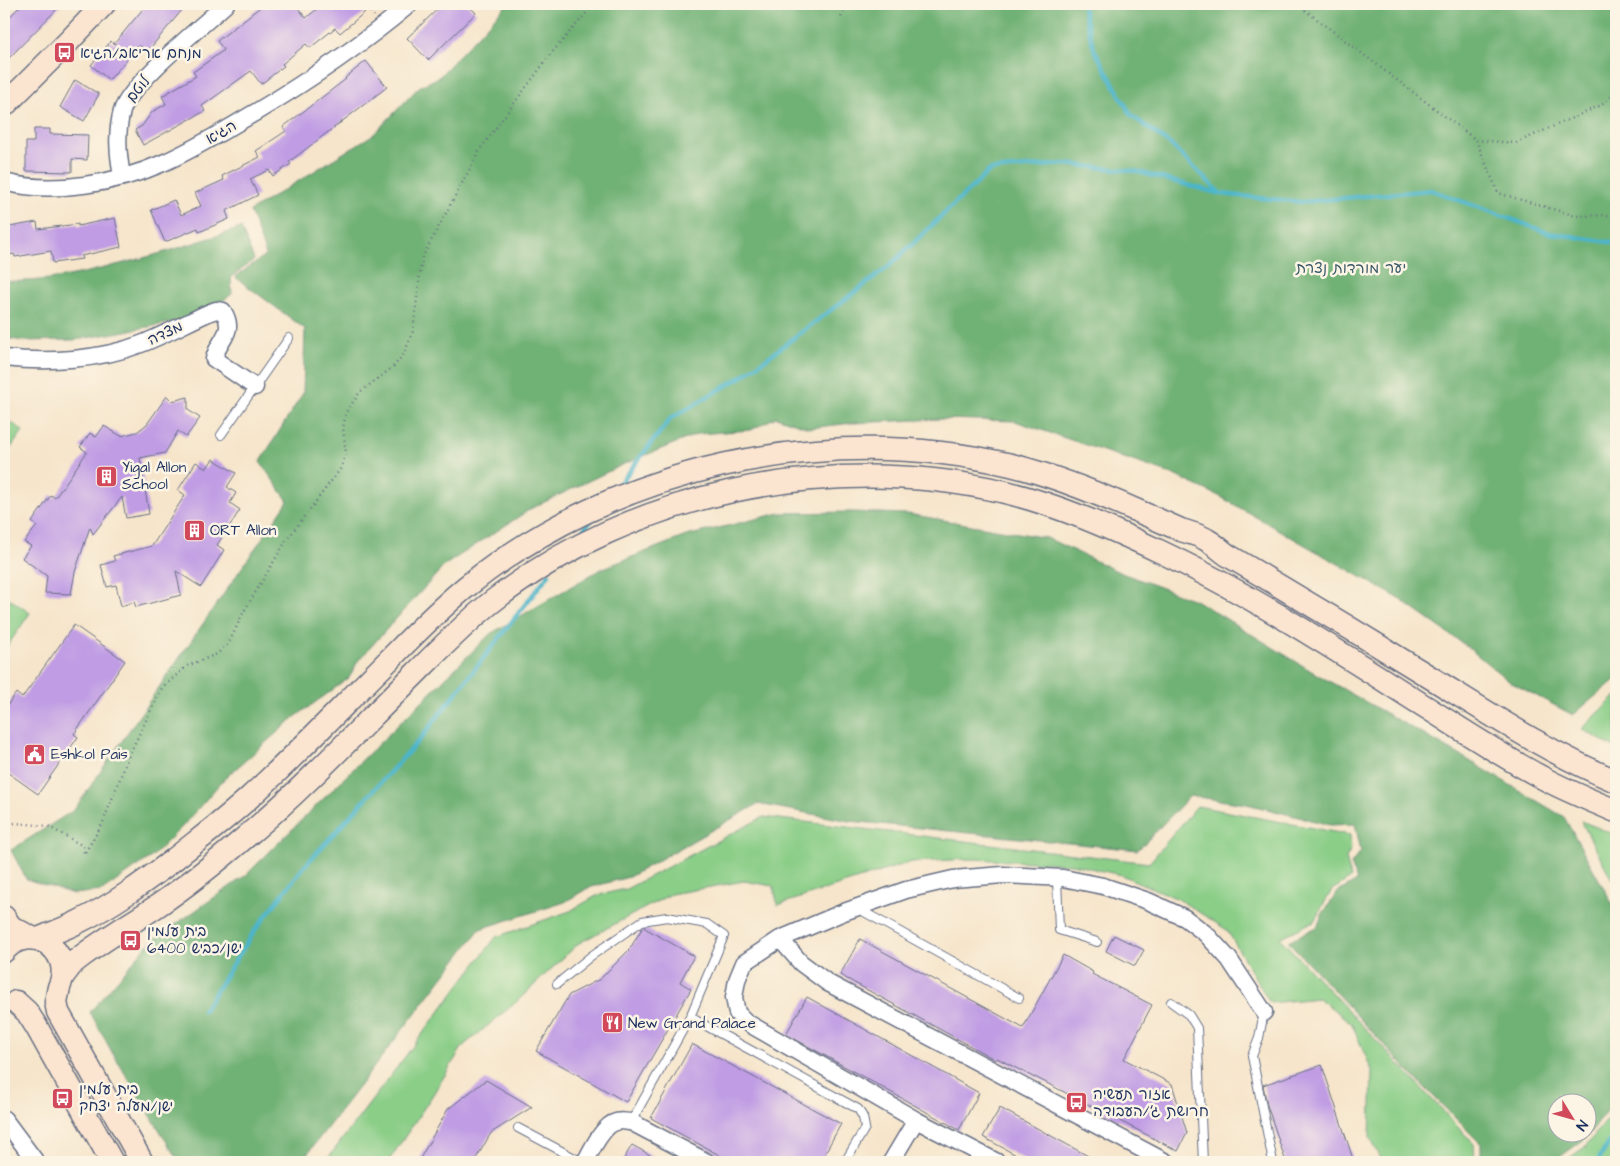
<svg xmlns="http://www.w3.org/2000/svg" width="1620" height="1166" font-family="'Architects Daughter','Playpen Sans Hebrew',sans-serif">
  <rect width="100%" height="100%" fill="#fcf5e5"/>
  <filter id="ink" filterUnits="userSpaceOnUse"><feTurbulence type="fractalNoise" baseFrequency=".02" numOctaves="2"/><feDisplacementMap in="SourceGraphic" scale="10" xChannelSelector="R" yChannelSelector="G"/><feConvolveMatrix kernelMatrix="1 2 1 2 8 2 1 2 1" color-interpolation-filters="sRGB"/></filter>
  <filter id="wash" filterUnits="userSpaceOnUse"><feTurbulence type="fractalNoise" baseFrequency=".0096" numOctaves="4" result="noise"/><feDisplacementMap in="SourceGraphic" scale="20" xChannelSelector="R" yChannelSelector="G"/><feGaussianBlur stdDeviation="1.12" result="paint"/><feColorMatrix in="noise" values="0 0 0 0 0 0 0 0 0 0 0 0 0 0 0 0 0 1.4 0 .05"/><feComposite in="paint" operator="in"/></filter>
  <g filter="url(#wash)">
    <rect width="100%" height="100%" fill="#f6e5cb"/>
    <path fill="#8bce88" stroke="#537e73" d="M4,417L23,431L4,457Z
      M4,595L30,613L4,651Z
      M1616,696V749L1582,729Z
      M1197,806L1350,835L1351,849L1346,858L1351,878L1332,890L1314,921L1280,938L1474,1144L1475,1162H1383L1370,1138L1372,1071L1352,1024L1341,1015L1318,998L1270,1003L1227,930L1178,899L1121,875L1072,864L973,859L911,862L778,905L773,886L744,881L671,894L579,943L514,1004L463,1046L432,1096L388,1162H325L496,937L570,911L598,895L626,889L763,817L1149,863Z
      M1581,821L1616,835V887Z
      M1616,1109V1162H1564L1586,1146Z"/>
    <path fill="#70b174" stroke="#467069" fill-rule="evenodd" d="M507,4H1616V679L1573,715L1510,682L1465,645L1398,598L1219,496L1174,475L1015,421L940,419L852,423L809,428L776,417L751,430L698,434L624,464L532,508L445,565L358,661L349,678L295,717L223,780L182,827L154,855L102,891L73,894L26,879L11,850L74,810L288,501L260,462L303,393L305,329L235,277L266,255L250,211L374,134L419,87L439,77Z
      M241,228L254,260L231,277L232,294L213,308L182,321L75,340L23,341L4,338V281C44,283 82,274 120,264C161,254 201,241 241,228Z
      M851,512L908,514L1047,538L1119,572L1197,601L1313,672L1465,758L1564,817L1616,910V1099L1586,1138L1553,1162H1481V1144L1412,1075L1288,941L1317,927L1323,913L1338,892L1357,881L1351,864L1361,851L1355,824L1330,825L1247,804L1190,796L1138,850L850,821L758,804L629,877L588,888L565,902L480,929L301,1162H179L113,1054L90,1012L149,943L245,876L490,634L601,569L686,536L780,513ZM1558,1104H1588V1134H1558Z"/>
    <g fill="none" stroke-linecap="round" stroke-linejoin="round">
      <path stroke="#4cb5ca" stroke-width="4.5" d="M1082,4L1094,49L1131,115L1171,145L1220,193
        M614,491L671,418L743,376L887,268L990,170L1065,164L1135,171L1221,194L1302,202L1431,190L1549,233L1616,243
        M577,538L592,519
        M203,1011L255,930L302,869L421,738L549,574
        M1597,1162L1616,1132"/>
    </g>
    <g id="blocks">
      <path fill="#c09ce4" d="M22,4H62L4,63V23Z
        M147,4H187L147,52L139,45L109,80L91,65L111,41L114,44Z
        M264,4H295L306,18L323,4H358L365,12L340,33L335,28L310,48L306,44L282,64L284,66L261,84L251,71L202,106L205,111L143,145L135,130L142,126L152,112L166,104L162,96L196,76L193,72L224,50L217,41Z
        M443,4H467L476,13L428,60L407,38Z
        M366,61L387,87L289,162L291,164L273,176L269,170L250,179L258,195L226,211L229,219L199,232L198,228L165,242L151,210L174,200L181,215L201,206L195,193L224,180L222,176L260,157L256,151L286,131L283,127L346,79L345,78Z
        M75,80L99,94L84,121L60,107Z
        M34,129H50V134L88,135L87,160L72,159V172L26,171V142H34Z
        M115,218L121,247L81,256L82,259L53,263L51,251L15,257L14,254L4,256V228L37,222L38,229L78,224V226Z
        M167,396L172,401L188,397V410L200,418L186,437L178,431L165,453L140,458L149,514L126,518L122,497L93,534L90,527L75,572L71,594L45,593L47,576L22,558L31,546L24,542L37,526L32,522L51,495L55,498L87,452L80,447L90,433L96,437L104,426L121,436L137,432L147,424Z
        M213,459L236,473L227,487L236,493L230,503L240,510L217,545L224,550L201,587L176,571L181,595L136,607L134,602L121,606L116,585L107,587L101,565L115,561L113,556L152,546L185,495L178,490L196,462L206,469Z
        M74,625L125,661L74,734L78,737L38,794L4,770V710L16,693L22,698Z
        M643,927L694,956L680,982L691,989L626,1102L536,1051L569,995L600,979L629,950Z
        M1114,935L1144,950L1135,966L1106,951Z
        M860,939L1023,1028L1063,955L1093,972L1092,974L1152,1005L1124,1059L1172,1084L1187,1133L1178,1151L1035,1077V1078L997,1058L996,1060L840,975Z
        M807,997L979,1093L959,1130L786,1034Z
        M692,1044L841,1124L820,1162H732L651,1118Z
        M1322,1065L1354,1162H1286L1267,1105L1263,1085Z
        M486,1080L532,1107L491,1133L474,1162H418L448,1109Z
        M1000,1108L1099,1162H1029L983,1137Z
        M632,1145L663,1162H622Z"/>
    </g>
  </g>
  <g filter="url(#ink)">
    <use href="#blocks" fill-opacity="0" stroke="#686f84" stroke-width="1"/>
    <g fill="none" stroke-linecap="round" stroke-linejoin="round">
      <defs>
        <path id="lane" d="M221,435L289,338
          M1057,878L1059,930L1097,942
          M857,908L1019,998
          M557,984L591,956L642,921L667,917L707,924L724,936L690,1017
          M1171,1002L1189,1015L1197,1028L1203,1162
          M1264,1012L1259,1038L1252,1056L1273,1162
          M631,1122L690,1017L858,1109L863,1117L865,1128L845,1162
          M518,1128L582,1162"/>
        <path id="street" d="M122,176C118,154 116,133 122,111C129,85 203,25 226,4
          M4,182C52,195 118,183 163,163C195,149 225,130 256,112C310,80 361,45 410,4
          M4,358C47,363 100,360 141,344C164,335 186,323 208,313L216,310L223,311C237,333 218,339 214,359L255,387
          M780,939L801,963L828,983L1166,1162
          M4,1119L36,1162
          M585,1162C591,1151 603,1125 616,1122C620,1120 626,1122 631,1122L707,1162
          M891,1162L916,1120
          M997,1162L916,1120L746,1022L737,1013L734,997L737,980L744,963L780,939L844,912L906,890L953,879L1003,875L1063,878L1103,886L1148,901L1185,918L1206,934L1229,959L1264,1012"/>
        <path id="secondary" d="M4,106L68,42L104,4
          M4,917L11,927L32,938
          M38,939C52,933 67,928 80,921C113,905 143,883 172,861C198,840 225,820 250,797C293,758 333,716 374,675C404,645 433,614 466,587C614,467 826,421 1011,465C1055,476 1097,493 1140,512C1154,518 1167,524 1181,530C1190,533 1200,535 1207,540C1215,544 1221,551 1229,556C1297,596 1365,637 1433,679C1493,716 1551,754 1616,781
          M4,951C29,921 74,949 60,985
          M63,976L73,963L82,956C106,938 132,923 157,906C188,885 219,860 248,835C307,785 360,728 415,674C440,649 465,623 493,601C633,492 828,452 1001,491C1056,504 1108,527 1159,551C1250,594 1336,650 1421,704C1461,729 1501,756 1543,778C1567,791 1592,801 1616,811
          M59,987L56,1002L58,1012L142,1162
          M16,1002L27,1012L36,1026L112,1162"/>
      </defs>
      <use href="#lane" stroke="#686f84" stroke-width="10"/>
      <use href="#street" stroke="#686f84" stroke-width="19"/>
      <use href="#secondary" stroke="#686f84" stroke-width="25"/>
      <path stroke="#686f84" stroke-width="2.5" stroke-dasharray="1 4" stroke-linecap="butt" d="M364,4L374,16
        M1297,4L1476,140L1516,143L1599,106L1616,93
        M841,17L849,4
        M1476,140L1498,193L1576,216L1616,215
        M4,825L15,823L48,826L83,846L84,854L102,825L129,755L162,688L187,666L217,654L229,643L243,613L286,541L341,468L346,453L343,428L346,412L360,392L393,367L404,354L413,331L422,258L481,148L550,55L594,4"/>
      <use href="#lane" stroke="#fff" stroke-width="8"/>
      <use href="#street" stroke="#fff" stroke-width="16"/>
      <use href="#secondary" stroke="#fce5d0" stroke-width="22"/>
    </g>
  </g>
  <defs>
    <symbol id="bus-square" viewBox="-11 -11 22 22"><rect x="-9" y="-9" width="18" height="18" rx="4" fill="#d1495b" stroke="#fcf5e5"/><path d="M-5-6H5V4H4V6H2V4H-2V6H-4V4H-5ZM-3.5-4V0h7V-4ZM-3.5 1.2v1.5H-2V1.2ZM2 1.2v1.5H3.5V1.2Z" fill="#fff"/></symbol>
    <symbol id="building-square" viewBox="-11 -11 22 22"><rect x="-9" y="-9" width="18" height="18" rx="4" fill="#d1495b" stroke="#fcf5e5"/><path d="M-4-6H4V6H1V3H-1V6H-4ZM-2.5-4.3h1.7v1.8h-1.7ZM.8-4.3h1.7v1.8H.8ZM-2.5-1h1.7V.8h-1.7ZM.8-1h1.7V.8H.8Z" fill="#fff"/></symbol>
    <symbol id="civic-square" viewBox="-11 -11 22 22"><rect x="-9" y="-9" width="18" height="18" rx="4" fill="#d1495b" stroke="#fcf5e5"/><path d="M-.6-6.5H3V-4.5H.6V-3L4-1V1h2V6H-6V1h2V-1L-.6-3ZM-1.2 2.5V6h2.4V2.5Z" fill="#fff"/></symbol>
    <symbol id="restaurant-square" viewBox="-11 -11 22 22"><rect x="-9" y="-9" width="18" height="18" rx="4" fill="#d1495b" stroke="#fcf5e5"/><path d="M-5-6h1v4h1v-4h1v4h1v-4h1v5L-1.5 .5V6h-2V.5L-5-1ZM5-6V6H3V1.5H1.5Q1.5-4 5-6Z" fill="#fff"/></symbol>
  </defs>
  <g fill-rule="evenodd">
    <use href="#bus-square" x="52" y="40" width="25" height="25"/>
    <use href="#building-square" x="94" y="464" width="25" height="25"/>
    <use href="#building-square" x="182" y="518" width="25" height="25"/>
    <use href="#civic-square" x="22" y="742" width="25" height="25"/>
    <use href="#bus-square" x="118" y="928" width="25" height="25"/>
    <use href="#restaurant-square" x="600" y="1010" width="25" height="25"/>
    <use href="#bus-square" x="50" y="1086" width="25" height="25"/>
    <use href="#bus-square" x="1064" y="1090" width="25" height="25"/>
  </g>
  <g text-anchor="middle" stroke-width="5" stroke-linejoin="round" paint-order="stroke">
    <g font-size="15" fill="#1b2f5e" stroke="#fcf5e5" text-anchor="start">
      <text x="80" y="58">מנחם אריאב/הגיא</text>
      <text x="122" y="472">Yigal Allon<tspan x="122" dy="17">School</tspan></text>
      <text x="210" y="535">ORT Allon</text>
      <text x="51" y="759">Eshkol Pais</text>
      <text x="147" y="936">בית עלמין<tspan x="147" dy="17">ישן/כביש 6400</tspan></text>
      <text x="628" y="1028">New Grand Palace</text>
      <text x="79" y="1094">בית עלמין<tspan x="79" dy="17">ישן/מעלה יצחק</tspan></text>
      <text x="1093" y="1099">אזור תעשיה<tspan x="1093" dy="17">חרושת ג׳/העבודה</tspan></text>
    </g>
    <g font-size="15" fill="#1b2f5e" stroke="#fcf5e5">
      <text transform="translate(138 89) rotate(-51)" y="5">לוטם</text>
      <text transform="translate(221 132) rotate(-30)" y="5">הגיא</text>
      <text transform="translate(165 333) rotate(-25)" y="5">מצדה</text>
    </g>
    <g font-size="15" fill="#375768" stroke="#fcf5e5">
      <text x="1351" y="273">יער מורדות נצרת</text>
    </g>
  </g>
  <rect width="1620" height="1166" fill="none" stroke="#fcf5e5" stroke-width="20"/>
  <g transform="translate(1572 1118) rotate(127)"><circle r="24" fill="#fcf5e5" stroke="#a2a6af"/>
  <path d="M0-4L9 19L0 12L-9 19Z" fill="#d1495b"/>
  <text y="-8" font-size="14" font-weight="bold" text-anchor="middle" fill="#1b2f5e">N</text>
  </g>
</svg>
